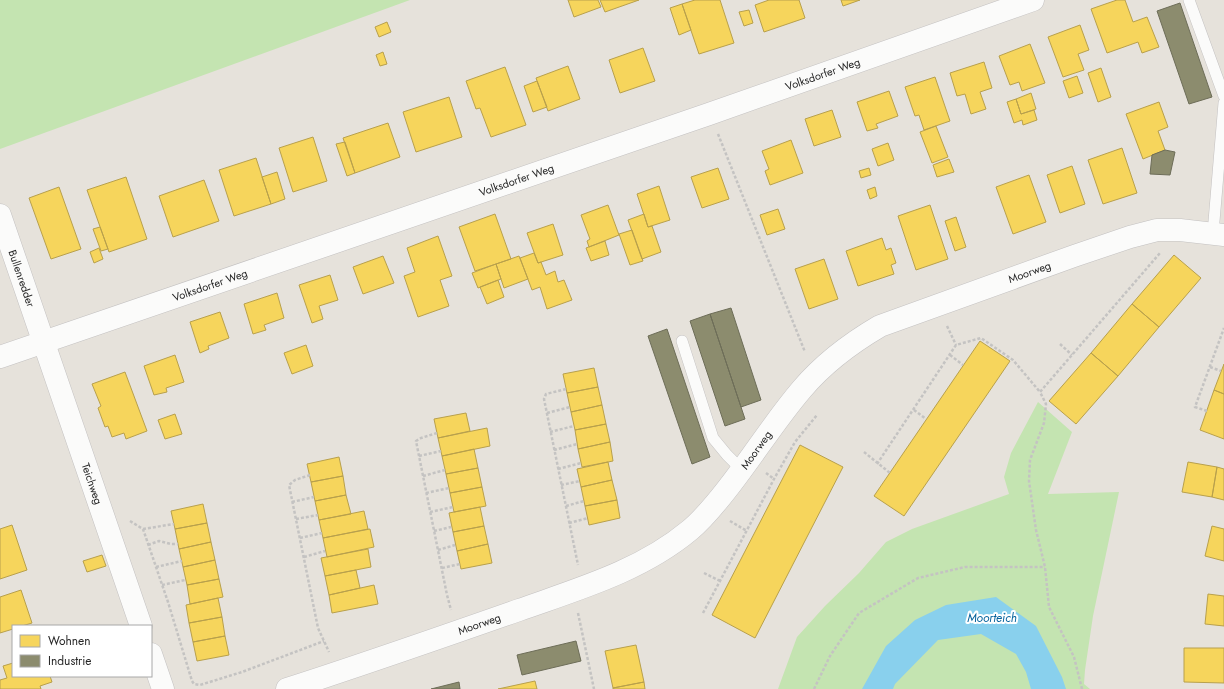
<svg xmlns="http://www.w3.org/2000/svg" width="1224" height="689" font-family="Jost,sans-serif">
  <rect width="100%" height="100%" fill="#e6e2db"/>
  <path fill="#c4e4b1" d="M0,0H410L0,149Z
    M1038,402L1072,432L1048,494L1119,492L1093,616L1085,670L1084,684L1090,689H778L797,637L825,606L859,573L886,542L912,529L1009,494L1004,477L1011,453Z"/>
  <path fill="#89d0ed" d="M996,597L1036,626L1062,677L1066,689H1031L1026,672L1016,654L981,634L938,640L895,684L893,689H862L886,646L915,620L946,605Z"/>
  <path fill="#f6d55c" stroke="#b8a04c" d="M568,0H598L601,7L574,17Z
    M600,0H639L605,12Z
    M695,0H720L734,43L699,54L682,4Z
    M769,0H799L805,18L764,32L755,5Z
    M841,0H860L843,6Z
    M1117,0H1125L1133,22L1147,17L1159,47L1142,53L1138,42L1107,53L1091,9Z
    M682,4L691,30L679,35L670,8Z
    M749,10L753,23L744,26L739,12Z
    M387,22L391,32L379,37L375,27Z
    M1080,25L1089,50L1078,54L1084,70L1063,77L1048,37Z
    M1030,44L1045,83L1022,91L1019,82L1010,85L999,56Z
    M643,48L655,81L620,93L609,60Z
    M383,52L387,64L380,66L376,55Z
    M984,62L992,88L980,92L986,109L971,114L965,94L957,96L950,73Z
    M568,66L580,99L548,111L536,78Z
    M505,67L526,125L491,137L480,108L476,109L466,81Z
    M1101,68L1111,97L1098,102L1088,73Z
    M1077,76L1083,93L1069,98L1063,81Z
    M935,77L950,121L924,130L919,115L915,116L905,87Z
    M537,81L547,107L533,112L524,86Z
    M889,91L898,116L876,124L878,128L867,131L857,102Z
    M1031,93L1036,109L1021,114L1016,99Z
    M449,97L462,137L416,152L403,112Z
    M1016,99L1021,114L1034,110L1037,120L1023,125L1022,120L1014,123L1007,102Z
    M1159,102L1168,127L1158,131L1165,150L1143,159L1126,114Z
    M832,110L841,137L814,146L805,119Z
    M388,123L400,157L355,173L343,138Z
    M936,126L948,157L932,163L920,132Z
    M313,137L327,181L293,192L279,148Z
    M791,140L803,173L770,185L765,171L769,169L762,151Z
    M345,142L355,173L347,176L336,144Z
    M888,143L894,160L878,166L872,149Z
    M1122,148L1137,193L1103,204L1088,160Z
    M256,158L271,204L234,216L219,170Z
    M949,159L954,172L937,177L933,165Z
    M1072,166L1085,204L1060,213L1047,175Z
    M718,168L729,199L702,208L691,177Z
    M869,168L871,175L861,178L859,171Z
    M277,172L285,199L271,204L262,177Z
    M1029,175L1046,222L1013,234L996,187Z
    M126,177L147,239L109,252L87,190Z
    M204,180L219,221L173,237L159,196Z
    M659,186L670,220L648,227L637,194Z
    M59,187L81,249L51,259L29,198Z
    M875,187L877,196L870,199L867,190Z
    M608,205L619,235L589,247L587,241L590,239L581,215Z
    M930,205L948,259L916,270L898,216Z
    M778,209L785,229L767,235L760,215Z
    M495,214L511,259L475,271L459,227Z
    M644,214L648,227L652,226L661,252L642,259L628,220Z
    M956,217L966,247L955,251L945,221Z
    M553,224L563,255L538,263L527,233Z
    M100,227L108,249L101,251L93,229Z
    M632,230L643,261L630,265L619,234Z
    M438,236L452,276L440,280L449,306L418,317L404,276L415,272L407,248Z
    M882,238L886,250L891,248L896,263L891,265L894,274L858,286L846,251Z
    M605,241L609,255L591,261L586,248Z
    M99,248L103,259L94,263L90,252Z
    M534,253L538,263L541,262L546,275L555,271L558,282L564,280L572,300L547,309L540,287L532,290L520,258Z
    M1174,255L1201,278L1159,327L1132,304Z
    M383,256L394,283L363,294L353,267Z
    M519,256L528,279L504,288L496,264Z
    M824,259L838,299L809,309L795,269Z
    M496,264L501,279L478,288L472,273Z
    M330,275L338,300L319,306L323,319L312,323L299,285Z
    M498,280L504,297L487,304L480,287Z
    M277,293L284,318L264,325L266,330L253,334L244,304Z
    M1132,304L1159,327L1118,376L1091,353Z
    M220,312L229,338L208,346L209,349L200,353L190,322Z
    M980,341L1010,361L904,516L874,496Z
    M306,345L313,366L292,374L284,353Z
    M1091,353L1118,376L1076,424L1049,401Z
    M175,355L184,382L166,388L167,392L154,395L144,366Z
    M1224,364V394L1214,390Z
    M594,368L598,387L567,393L563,374Z
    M125,372L147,431L126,439L124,433L112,437L108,426L105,427L98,408L101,406L92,384Z
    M598,387L602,405L571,412L567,393Z
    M1214,390L1224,394V439L1200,430Z
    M602,405L606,424L575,430L571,412Z
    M466,413L470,431L438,438L434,419Z
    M175,414L182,434L165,439L158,420Z
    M606,424L610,442L578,449L575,430Z
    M487,428L490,446L442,456L438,438Z
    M610,442L613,461L582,467L578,449Z
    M800,445L843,467L755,638L712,615Z
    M474,449L478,468L446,474L442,456Z
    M339,457L343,476L311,482L307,464Z
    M608,462L612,480L581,487L577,469Z
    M1188,462L1217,467L1212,497L1182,492Z
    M1217,467L1224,469V500L1212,497Z
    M478,468L482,487L450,493L446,474Z
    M343,476L346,495L315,501L311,482Z
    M612,480L617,500L585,506L581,487Z
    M482,487L486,506L454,512L450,493Z
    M346,495L351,514L319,520L315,501Z
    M617,500L620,518L589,525L585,506Z
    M203,504L207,523L175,529L171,511Z
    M480,507L484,526L453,532L449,513Z
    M364,511L368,529L323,538L319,520Z
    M207,523L211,542L179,549L175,529Z
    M12,525L27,570L0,579V529Z
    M484,526L488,544L457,551L453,532Z
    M1212,526L1224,529V561L1205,556Z
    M370,529L374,547L327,557L323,538Z
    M211,542L215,560L183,567L179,549Z
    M488,544L492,563L461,569L457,551Z
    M368,549L371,567L325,576L321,558Z
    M102,555L106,566L87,572L83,561Z
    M215,560L219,579L187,585L183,567Z
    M356,570L360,588L329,595L325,576Z
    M219,579L223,597L190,604L187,585Z
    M374,585L378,604L332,613L329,595Z
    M21,590L32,623L22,626H13V629L0,633V597Z
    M1208,594L1224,596V626L1205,624Z
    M218,598L222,617L189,623L186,605Z
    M222,617L225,636L193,642L189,623Z
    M225,636L229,655L197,661L193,642Z
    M636,645L644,682L613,688L605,651Z
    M1184,648H1224V683L1184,682Z
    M13,663V676H50L52,682L40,686L41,689H0V680L7,678L3,666Z
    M535,681L537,689H498Z
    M644,682L645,689H613V688Z"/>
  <path fill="#8c8c6e" stroke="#6d6d58" d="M1180,3L1212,97L1189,104L1157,11Z
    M1165,150L1175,152L1170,175L1150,174L1152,155Z
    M731,308L761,400L741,407L710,314Z
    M710,314L745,419L725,426L690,321Z
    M667,329L710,457L692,464L648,336Z
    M576,641L581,661L522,675L517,655Z
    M459,682L460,689H431Z"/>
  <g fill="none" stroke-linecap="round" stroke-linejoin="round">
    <defs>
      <path id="service" d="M1189,0L1224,96
        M1213,233L1224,103
        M682,341L713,438L727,455L742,470"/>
      <g id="minor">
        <path id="s1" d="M0,215L141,626"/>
        <path id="s2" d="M0,357L709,114L1033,0"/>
        <path d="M151,654L163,689"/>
        <path id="s3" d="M287,689C365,664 442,637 519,610C578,589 641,571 690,530C701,521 711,509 720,498C749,463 772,424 802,389C824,363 851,343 880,326L1074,256L1130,237L1157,230H1180L1224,235"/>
      </g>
    </defs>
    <use href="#service" stroke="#c3c1c1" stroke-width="12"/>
    <use href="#minor" stroke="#c3c1c1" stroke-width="23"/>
    <path stroke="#c4c3c2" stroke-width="2.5" stroke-dasharray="3 2" stroke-linecap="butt" d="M718,134L805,352
      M947,326L956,345
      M1060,344L1072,355
      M950,355L963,365
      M1210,367L1221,371
      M566,389L546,394L544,399L578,565
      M914,410L926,419
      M1207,411L1195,407L1224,328
      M547,413L570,407
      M550,432L574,426
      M437,433L421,438L416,441L447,595L451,610
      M554,450L577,444
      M864,452L890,473
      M419,456L441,451
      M877,464L956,345L981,338L1013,360L1040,392
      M558,469L581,463
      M766,473L774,479
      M310,475L295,480L289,485L318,628L329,652
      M423,476L445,470
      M561,485L580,481
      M426,493L449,488
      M292,502L314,497
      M566,506L584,501
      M430,512L453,507
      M296,519L318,515
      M130,521L143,529L168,602L192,681L194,684L200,685L242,672L324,641
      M730,521L747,531
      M569,523L588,518
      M143,529L174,524
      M434,531L451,527
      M300,538L322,533
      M148,545L159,541L171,544H178
      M438,550L455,545
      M304,557L325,551
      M156,567L182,561
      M442,568L460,564
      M704,573L720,581
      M162,585L185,580
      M578,613L594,689
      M703,613L774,479L795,442L817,415
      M814,689L830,656L859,613L918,578L965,567H1045
      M1082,689L1074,657L1049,607L1045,567L1036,530L1029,481L1030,460L1044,423L1046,404L1040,392L1160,253"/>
    <use href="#service" stroke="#fbfbfa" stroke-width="11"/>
    <use href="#minor" stroke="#fbfbfa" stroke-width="22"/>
  </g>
  <g text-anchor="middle" stroke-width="4" stroke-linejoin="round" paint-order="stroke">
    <g font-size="11" fill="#262626" stroke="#fff">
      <text dy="4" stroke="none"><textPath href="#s2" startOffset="870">Volksdorfer Weg</textPath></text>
      <text dy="4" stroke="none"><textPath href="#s2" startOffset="546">Volksdorfer Weg</textPath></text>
      <text dy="4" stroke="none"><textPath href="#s3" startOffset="875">Moorweg</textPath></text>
      <text dy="4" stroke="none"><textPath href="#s1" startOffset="67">Bullenredder</textPath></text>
      <text dy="4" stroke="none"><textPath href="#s2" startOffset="222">Volksdorfer Weg</textPath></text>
      <text dy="4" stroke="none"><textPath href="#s3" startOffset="539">Moorweg</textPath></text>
      <text dy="4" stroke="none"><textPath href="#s1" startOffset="284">Teichweg</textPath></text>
      <text dy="4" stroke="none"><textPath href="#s3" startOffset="203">Moorweg</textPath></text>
    </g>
    <g font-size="12" font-style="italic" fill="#05629c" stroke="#fff">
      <text x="992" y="622">Moorteich</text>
    </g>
  </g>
  <rect x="12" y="625" width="140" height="52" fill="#ffffff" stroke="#a8a8a8"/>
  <rect x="20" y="635" width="20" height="12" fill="#f6d55c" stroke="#a8a8a8"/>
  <text x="48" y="645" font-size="12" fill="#262626">Wohnen</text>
  <rect x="20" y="655" width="20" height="12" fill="#8c8c6e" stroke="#a8a8a8"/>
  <text x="48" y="665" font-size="12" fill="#262626">Industrie</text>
</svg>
